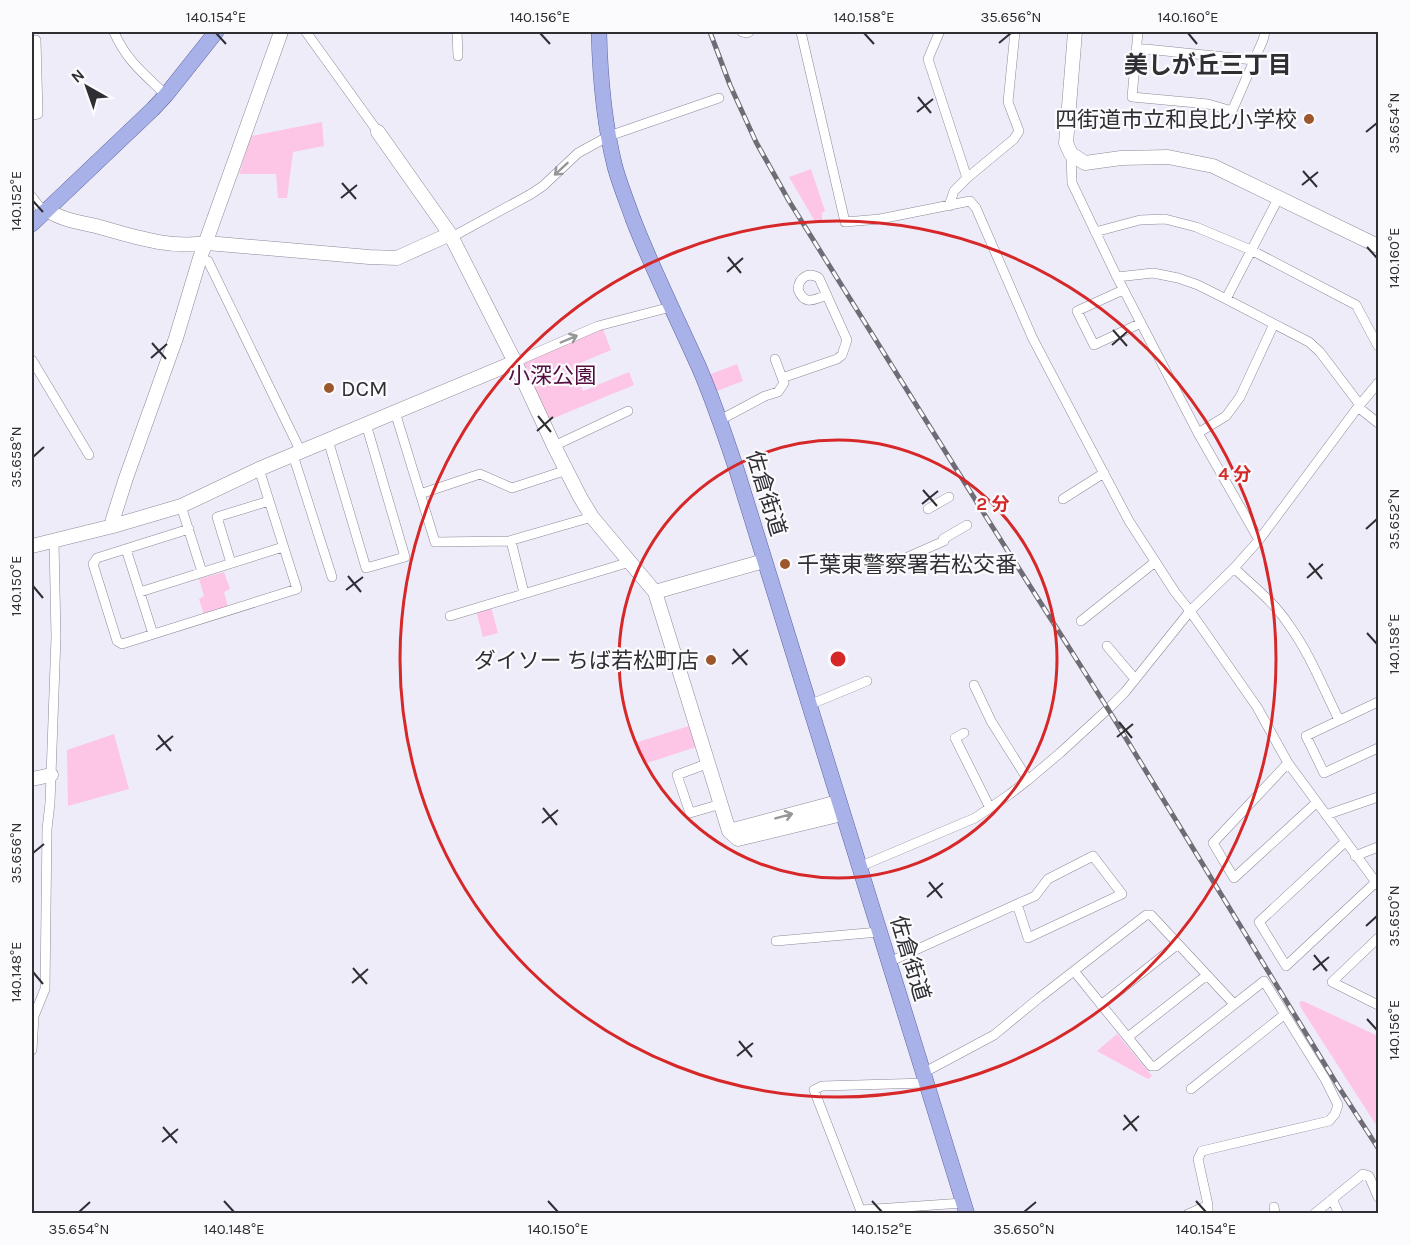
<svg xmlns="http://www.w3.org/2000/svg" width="1410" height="1245" font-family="Karla,'Noto Sans JP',sans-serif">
  <rect width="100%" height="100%" fill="#efecfa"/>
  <path fill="#fdc5e6" d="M322,122L324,146L293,152L287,198H278L276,174H239L251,136Z
    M811,169L825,211L822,213V220L816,223L789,177Z
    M603,329L611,350L573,366L583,391L629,372L634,385L549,420L521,362Z
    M737,364L743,381L712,393L706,376Z
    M224,572L230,589L224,592L228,607L204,615L199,599L204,596L199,579Z
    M491,607L498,633L483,637L476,611Z
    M689,726L696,747L644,764L638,742Z
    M114,734L129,789L68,806L67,750Z
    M1303,1001L1378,1036V1128L1301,1008L1299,1002Z
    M1117,1034L1152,1076L1148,1079L1097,1051Z"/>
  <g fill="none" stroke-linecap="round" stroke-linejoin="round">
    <defs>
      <path id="street" d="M114,32C126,60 144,74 166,95
        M306,32L378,132
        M457,32L458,56
        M742,32L746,33L749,32
        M801,32L845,222L880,219L970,201L976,208L1033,339L1129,521L1175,592L1190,611L1257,707L1288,763L1378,885
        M1138,32L1132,97L1208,104L1232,111L1263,40L1265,32
        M939,33L928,59L967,178
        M32,41L36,40L38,114L32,115
        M1136,48L1254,60
        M1071,154L1072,183L1117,277L1198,433L1259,540
        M32,197L39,206L47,210
        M949,206L954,191L967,178L1014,139L1019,131L1008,102L1015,32
        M1095,232L1140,220L1165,219L1196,227L1251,250L1356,305L1378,346
        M452,237L531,194L543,186L578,153L609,136L719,98
        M200,258L208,261L301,452
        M1117,277L1153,273L1178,278L1198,285L1226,299L1309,342L1320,352L1360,405
        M1123,290L1077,311L1094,345L1141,323
        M1226,299L1279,197
        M32,360L89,455
        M515,362L598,326L671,307
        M782,378L837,359L842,355L847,340L819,278C808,271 799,278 798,289C804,306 814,300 827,295
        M1358,407L1378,423
        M395,412L435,542L509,541L592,517
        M720,420L765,396L778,392L784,383L775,359
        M1198,433L1226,416L1240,397L1274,324
        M328,440L366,568L405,557L366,424
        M554,446L628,411
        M293,455L332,577
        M420,494L480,474L512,488L567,470
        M1063,499L1104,473
        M181,506L202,572
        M928,509L949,497
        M189,529L97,558L93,564L117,641L122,644L297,589L259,469
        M943,539L967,525
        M511,541L524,593
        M126,549L153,634
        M231,563L217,517L269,501
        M894,563L944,541
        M1234,568C1253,586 1275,603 1289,625C1310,654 1323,688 1339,720
        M140,592L283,547
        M450,616L630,562
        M1081,621L1155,562
        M1107,646L1135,679
        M974,685L991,721L1028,780
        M1378,702L1306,736L1324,773L1378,748
        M809,705L867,681
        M964,733L955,738L990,808
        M709,763L677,775L690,813L721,804
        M1288,763L1213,843L1234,878L1316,803
        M1326,815L1378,797
        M1345,842L1259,922L1286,966L1376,882
        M1355,856L1378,847
        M859,867L975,818L1010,794L1028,780L1060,753L1108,709L1125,692L1190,611L1234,568L1259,540L1358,407L1378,383
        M1378,938L1332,982L1378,1005
        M776,941L879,932
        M889,962L1017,904L1035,896L1048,879L1093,856L1122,894L1028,938L1017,904
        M1074,971L1151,1066H1156L1264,981L1325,1079L1338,1105L1335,1114L1329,1121L1202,1151L1198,1159L1208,1205V1214
        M1101,1005L1178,944
        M1128,1037L1207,975
        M32,1050L34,1016L45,989L47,829L50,803L56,637L54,541
        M923,1073L994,1035L1039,998L1146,915H1151L1234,1004
        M1191,1089L1285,1014
        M1332,1199L1339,1214
        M1274,1207L1275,1214
        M861,1210L963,1203
        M862,1214L814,1090L822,1086L926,1083
        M1188,1214L1208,1205
        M1314,1214L1363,1174L1369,1176L1378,1197"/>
      <path id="secondary" d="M1075,32L1066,143L1071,154L1085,163L1121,158L1168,157L1213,166L1378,246
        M378,132L450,234L515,362L554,446L580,497L592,517L655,592L729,831L738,839L842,814
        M47,210C62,220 79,222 96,226C132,236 169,249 207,243L369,257L397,258L450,234
        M113,526V519L126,478L176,338L200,258L281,32
        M32,546L113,526L181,506L259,469L515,362
        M655,592L764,561
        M32,779L51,775
        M729,831L838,802"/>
      <path id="primary" d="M599,32C600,77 604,123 615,167C620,185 627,202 633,219C652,268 676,316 698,365C713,399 725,435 737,471L967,1214
        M32,224L153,109L166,95L216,32"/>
    </defs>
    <use href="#street" stroke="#8d8997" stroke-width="10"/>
    <use href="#secondary" stroke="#8d8997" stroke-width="15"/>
    <use href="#primary" stroke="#59639f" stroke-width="16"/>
    <use href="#street" stroke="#fff" stroke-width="9"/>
    <use href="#secondary" stroke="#fff" stroke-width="14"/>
    <use href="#primary" stroke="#a9b2e8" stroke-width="15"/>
    <defs>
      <path id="rail" d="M710,32L730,85L756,142L789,201L983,512L1108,709L1338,1086L1378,1148"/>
    </defs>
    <use href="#rail" stroke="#6e6c74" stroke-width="5"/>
    <use href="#rail" stroke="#fbfbfe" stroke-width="3" stroke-dasharray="9" stroke-linecap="butt"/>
  </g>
  <defs><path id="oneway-shaft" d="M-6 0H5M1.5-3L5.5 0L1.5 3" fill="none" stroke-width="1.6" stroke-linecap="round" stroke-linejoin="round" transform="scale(1.5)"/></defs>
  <g stroke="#979699">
    <use href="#oneway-shaft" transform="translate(561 169) rotate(137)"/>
    <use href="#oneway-shaft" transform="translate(569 339) rotate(-23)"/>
    <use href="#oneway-shaft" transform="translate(784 816) rotate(-15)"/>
  </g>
  <path fill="none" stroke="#2f2e33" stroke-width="2" d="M216,33L226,44M540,33L550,44M864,33L874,44M1188,33L1197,44M999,43L1011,33M918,97L931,113M917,112L933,99M1366,132L1377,123M1303,171L1317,187M342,183L356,199M1302,185L1318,172M341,198L357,185M33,201L43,212M1367,247L1377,258M728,257L741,273M727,272L743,258M1113,330L1127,346M152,343L166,359M1112,345L1128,331M151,358L167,344M538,416L551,432M537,431L553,417M33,457L44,447M923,490L937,506M922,504L938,491M1366,529L1377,519M1309,563L1322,579M348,576L361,592M1307,578L1323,564M33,586L43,598M346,590L363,577M1367,633L1377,644M733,649L747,665M732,664L748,650M1119,722L1132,738M158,735L171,751M1117,737L1133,724M156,750L173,736M543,808L557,825M542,823L558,810M33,853L44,844M929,882L942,898M927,897L943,883M1366,926L1377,916M1314,955L1327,971M353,968L367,984M1313,970L1329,957M33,972L43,984M352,983L368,969M1367,1019L1377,1030M739,1041L752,1057M737,1056L753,1043M1124,1115L1137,1131M163,1127L177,1143M1123,1130L1139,1116M162,1142L178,1129M224,1201L234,1212M548,1201L558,1212M872,1201L882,1212M1196,1201L1206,1212M79,1212L90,1202M1024,1212L1036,1202"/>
  <g fill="none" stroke="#d62828" stroke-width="3">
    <circle cx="838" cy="659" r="219"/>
    <circle cx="838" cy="659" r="438"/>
  </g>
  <g fill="#9d572d" stroke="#fbfbfe" stroke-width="2">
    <circle cx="1309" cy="119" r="6"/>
    <circle cx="329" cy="388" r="6"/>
    <circle cx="785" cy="564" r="6"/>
    <circle cx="711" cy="660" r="6"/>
  </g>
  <g text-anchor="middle" stroke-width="4.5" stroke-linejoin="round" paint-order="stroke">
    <g font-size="22" fill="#2f2e33" stroke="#fbfbfe" text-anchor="end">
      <text x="1297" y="127">四街道市立和良比小学校</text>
      <text x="341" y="396" text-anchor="start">DCM</text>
      <text x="797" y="572" text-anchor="start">千葉東警察署若松交番</text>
      <text x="699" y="668">ダイソー ちば若松町店</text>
    </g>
    <g font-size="22" fill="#520c3e" stroke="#fbfbfe">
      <text x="552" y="383">小深公園</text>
    </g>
    <g font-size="22" fill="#2f2e33" stroke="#fbfbfe">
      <text transform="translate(767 493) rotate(73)" y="8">佐倉街道</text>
      <text transform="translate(911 958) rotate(73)" y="8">佐倉街道</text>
    </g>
    <g font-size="24" font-weight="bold" fill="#2f2e33" stroke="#fbfbfe">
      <text x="1208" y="73">美しが丘三丁目</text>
    </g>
  </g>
  <circle cx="838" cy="659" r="9" fill="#d62828" stroke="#fbfbfe" stroke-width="3"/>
  <g font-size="18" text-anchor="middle" font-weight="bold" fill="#d62828" stroke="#fbfbfe" stroke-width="4.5" stroke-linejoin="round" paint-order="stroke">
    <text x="1235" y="480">4 分</text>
    <text x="993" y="510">2 分</text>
  </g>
  <rect width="1410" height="1245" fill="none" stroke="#fbfbfe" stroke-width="66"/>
  <g transform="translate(87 87) rotate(320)" stroke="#fbfbfe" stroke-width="4.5" paint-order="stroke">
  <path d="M0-4.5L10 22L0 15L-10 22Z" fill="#2f2e33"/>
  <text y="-9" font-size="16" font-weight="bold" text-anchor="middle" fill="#2f2e33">N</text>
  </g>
  <rect x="33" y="33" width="1344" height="1179" fill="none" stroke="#2f2e33" stroke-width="2"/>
  <g font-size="15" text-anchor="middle" fill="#2f2e33">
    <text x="216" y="22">140.154°E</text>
    <text x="540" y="22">140.156°E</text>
    <text x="864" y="22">140.158°E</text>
    <text x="1011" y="22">35.656°N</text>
    <text x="1188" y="22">140.160°E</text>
    <text transform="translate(1394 123) rotate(-90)" y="5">35.654°N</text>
    <text transform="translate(16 201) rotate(-90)" y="5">140.152°E</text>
    <text transform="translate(1394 258) rotate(-90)" y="5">140.160°E</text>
    <text transform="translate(16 457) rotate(-90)" y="5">35.658°N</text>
    <text transform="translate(1394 519) rotate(-90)" y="5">35.652°N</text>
    <text transform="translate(16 586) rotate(-90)" y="5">140.150°E</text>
    <text transform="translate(1394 644) rotate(-90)" y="5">140.158°E</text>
    <text transform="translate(16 853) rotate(-90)" y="5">35.656°N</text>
    <text transform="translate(1394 916) rotate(-90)" y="5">35.650°N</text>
    <text transform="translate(16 972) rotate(-90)" y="5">140.148°E</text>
    <text transform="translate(1394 1030) rotate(-90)" y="5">140.156°E</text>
    <text x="79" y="1234">35.654°N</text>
    <text x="234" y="1234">140.148°E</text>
    <text x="558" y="1234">140.150°E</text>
    <text x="882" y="1234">140.152°E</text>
    <text x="1024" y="1234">35.650°N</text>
    <text x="1206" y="1234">140.154°E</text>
  </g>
</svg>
